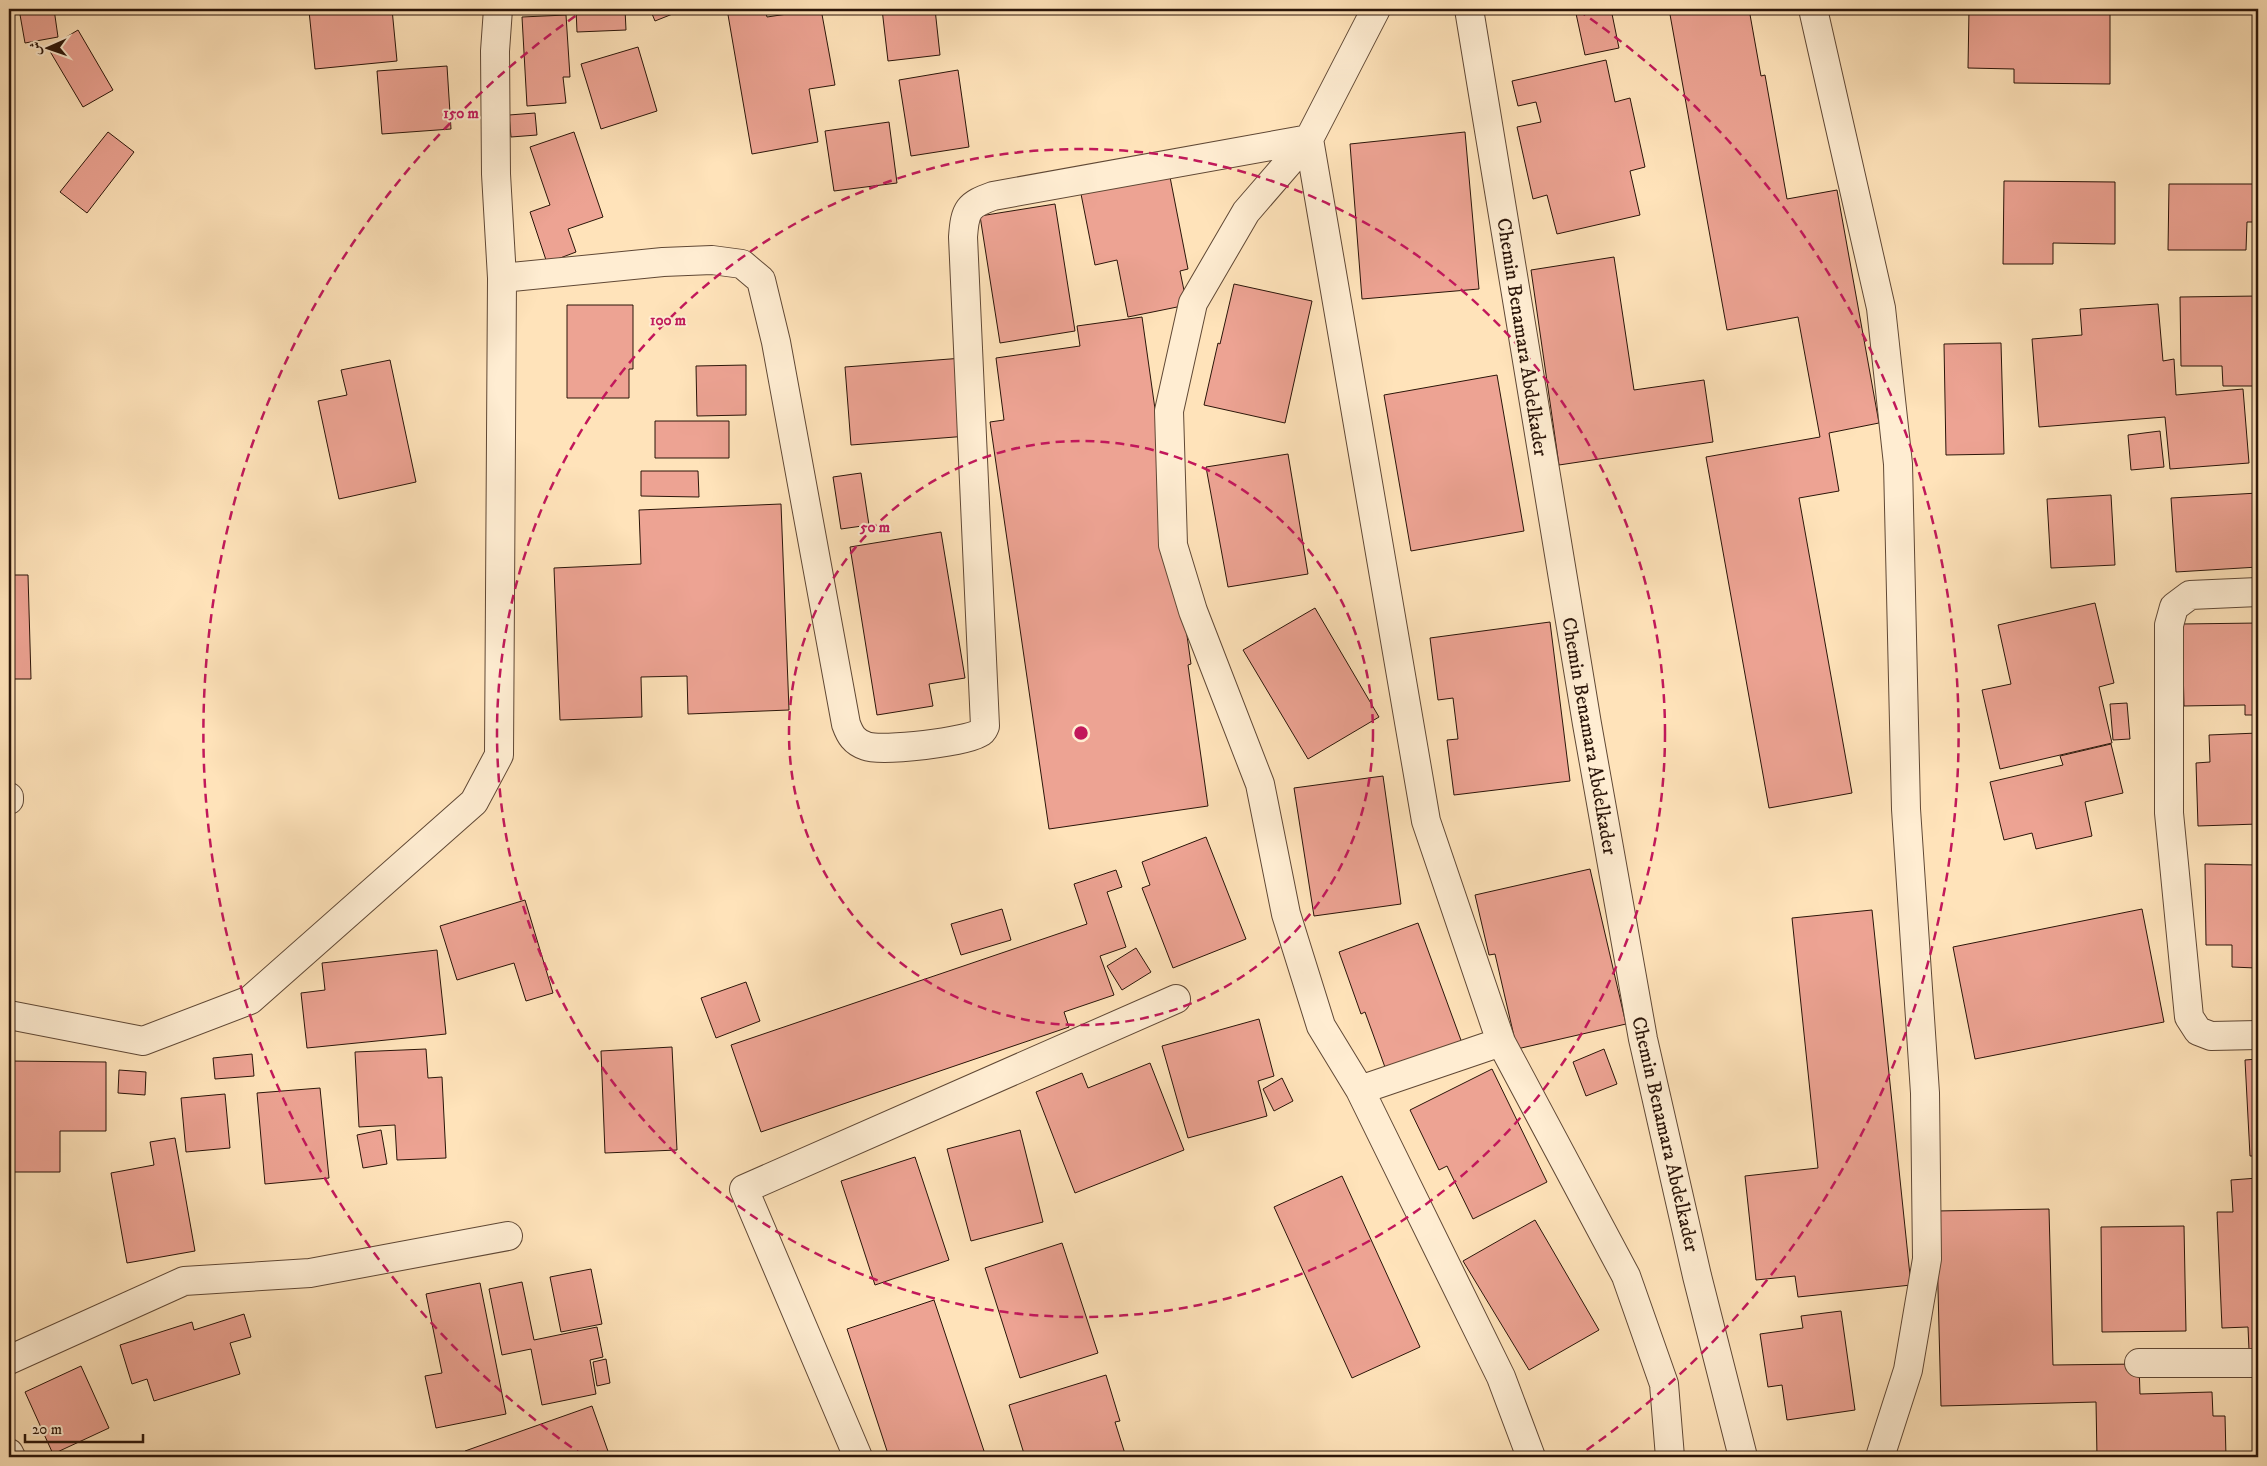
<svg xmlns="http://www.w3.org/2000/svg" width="2267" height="1466" font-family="'IM FELL DW Pica',Amiri,serif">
  <rect width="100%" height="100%" fill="#ffe3ba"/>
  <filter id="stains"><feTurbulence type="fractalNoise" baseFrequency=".004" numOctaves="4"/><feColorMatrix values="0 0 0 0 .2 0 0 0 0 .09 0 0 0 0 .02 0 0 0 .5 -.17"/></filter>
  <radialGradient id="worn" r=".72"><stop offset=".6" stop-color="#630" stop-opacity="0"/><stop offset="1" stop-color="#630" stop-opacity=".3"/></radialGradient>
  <path fill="#eda393" stroke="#2b1509" d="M19,9H54L58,37L25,43Z
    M330,9H392L397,61L315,69L309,11Z
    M576,9H625L626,30L577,32Z
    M650,9H685L655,21Z
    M727,9H765L767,17L821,9L835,85L809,89L818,142L752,154Z
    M882,9H935L940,55L888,61Z
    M1575,9H1611L1619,48L1585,55Z
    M1669,9H1749L1761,76L1765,75L1787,199L1837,190L1879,423L1829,433L1839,491L1799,498L1852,793L1769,808L1706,457L1820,437L1798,317L1727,330Z
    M1969,9H2110V84L2014,83V69L1968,68Z
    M566,15L570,77H563L566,103L527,106L522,17Z
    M78,30L113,90L83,107L48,48Z
    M638,47L657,111L601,129L581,64Z
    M1606,60L1615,102L1630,98L1645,167L1630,171L1640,215L1557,234L1547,195L1533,199L1517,127L1541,122L1536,102L1518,106L1512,81Z
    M447,66L451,129L382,134L377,71Z
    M958,70L969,147L911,156L899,80Z
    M535,113L537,135L511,137L509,115Z
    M889,122L897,183L834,191L825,131Z
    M108,132L134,152L87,213L60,192Z
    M574,132L603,217L568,229L576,252L547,263L530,212L550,205L530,147Z
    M1465,132L1479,289L1362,299L1350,144Z
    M1170,177L1188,269L1180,271L1187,305L1128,317L1117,260L1095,265L1081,194Z
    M2004,181L2115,182V244L2053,243V264H2003Z
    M2169,184H2258V222H2247L2246,250H2168Z
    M1055,204L1075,331L1000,343L980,216Z
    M1614,257L1634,390L1704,380L1713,442L1559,465L1531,270Z
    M1234,284L1312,301L1285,423L1204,405L1218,343L1220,344Z
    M2258,296V386H2223L2222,366H2181L2180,297Z
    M2158,304L2163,361L2174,359L2176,395L2243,389L2249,463L2170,469L2165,417L2039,427L2032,339L2082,335L2080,309Z
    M567,305H633V369H629V398H567Z
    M1142,317L1191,664L1188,665L1208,806L1049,829L990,422L1004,420L996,358L1080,346L1077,326Z
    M2001,343L2004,454L1946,455L1944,344Z
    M963,358L968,436L851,445L845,367Z
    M390,360L416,482L339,499L318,401L347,395L341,370Z
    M746,365V415L697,416L696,366Z
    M1497,375L1524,531L1411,551L1384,395Z
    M655,421H729V458H655Z
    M2160,431L2164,467L2131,470L2128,435Z
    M1288,454L1308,574L1228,587L1206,467Z
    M641,471H698L699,497L641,496Z
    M861,473L869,525L841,529L833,477Z
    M2258,493V567L2176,572L2171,498Z
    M2111,495L2115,565L2051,568L2047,499Z
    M781,504L789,710L688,714L687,676L641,677L642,717L560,720L554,568L641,564L639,510Z
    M941,532L965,678L929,684L933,706L877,715L850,547Z
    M9,544L11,575H28L31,679H9Z
    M2095,603L2114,683L2099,687L2112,743L2000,769L1982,690L2011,684L1998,625Z
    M1315,608L1379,717L1308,759L1243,650Z
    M1550,622L1570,781L1454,795L1447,740L1458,739L1453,698L1438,700L1430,638Z
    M2258,623V715H2245V705L2184,706L2182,624Z
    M2127,703L2130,739L2113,740L2110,704Z
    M2258,733V824L2198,826L2196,763L2210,762L2209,735Z
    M2111,744L2123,793L2085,802L2092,836L2036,849L2032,833L2004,840L1990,782L2063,765L2060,756Z
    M1383,776L1401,904L1314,916L1294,788Z
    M1206,837L1246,939L1173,968L1142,888L1150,885L1142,862Z
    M2205,864L2257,865L2258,981H2256V968L2232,967V945H2206Z
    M1590,869L1626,1024L1517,1049L1495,954L1489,955L1475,895Z
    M1116,870L1122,887L1107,892L1126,947L1100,956L1114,995L1064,1012L1069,1027L761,1132L731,1045L1087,924L1074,884Z
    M525,900L553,993L526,1001L514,963L457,980L440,926Z
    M1002,909L1011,940L961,955L951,924Z
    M2142,909L2164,1022L1975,1059L1953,947Z
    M1872,910L1911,1285L1798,1297L1795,1276L1756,1280L1745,1176L1818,1168L1792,918Z
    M1418,923L1462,1043L1386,1070L1365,1012L1361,1014L1339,952Z
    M1136,948L1151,972L1122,990L1107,966Z
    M437,950L446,1034L307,1048L301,993L325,990L322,963Z
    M746,982L760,1021L716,1038L701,998Z
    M1259,1019L1274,1076L1258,1081L1267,1116L1188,1138L1162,1046Z
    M672,1047L677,1150L605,1153L601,1051Z
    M426,1049L428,1078L442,1077L446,1158L397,1160L395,1125L359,1127L355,1052Z
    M1604,1049L1617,1084L1586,1096L1573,1062Z
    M252,1054L254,1076L215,1079L213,1058Z
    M2258,1059V1156H2250L2245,1060Z
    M9,1061L106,1062V1131H60V1172H9Z
    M1150,1063L1184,1150L1075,1193L1036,1092L1082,1073L1088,1088Z
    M1492,1069L1547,1182L1473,1219L1447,1166L1439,1170L1410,1110Z
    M119,1070L146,1072L145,1095L118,1093Z
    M1282,1078L1293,1101L1274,1111L1263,1089Z
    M320,1088L329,1178L265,1184L257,1093Z
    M225,1094L230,1148L186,1152L181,1098Z
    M381,1130L387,1164L363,1168L357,1135Z
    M1020,1130L1043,1222L971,1241L947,1149Z
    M175,1138L195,1251L127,1263L111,1173L154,1165L150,1142Z
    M915,1157L949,1260L875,1285L841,1181Z
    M1342,1176L1420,1347L1352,1378L1274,1207Z
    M2258,1178V1349L2249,1350L2248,1327L2222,1328L2217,1212H2233L2231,1180Z
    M2049,1209L2053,1365L2139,1364L2140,1394L2212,1392L2213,1416H2225L2226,1457H2097L2096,1402L1941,1406L1936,1211Z
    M1535,1220L1599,1330L1529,1370L1463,1261Z
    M2184,1226L2186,1331L2102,1332L2101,1227Z
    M1062,1243L1098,1353L1020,1378L985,1268Z
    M591,1269L602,1324L561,1332L550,1277Z
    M522,1282L534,1340L597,1327L603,1357L590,1360L596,1394L542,1405L531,1349L502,1355L489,1289Z
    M480,1283L506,1414L436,1428L425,1376L442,1373L426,1294Z
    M934,1300L986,1457H889L847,1329Z
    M1841,1311L1855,1410L1787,1420L1782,1385L1768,1387L1760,1334L1803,1328L1801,1316Z
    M244,1314L251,1337L230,1343L240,1374L154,1401L147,1379L132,1384L120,1345L192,1322L194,1330Z
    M606,1359L610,1383L597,1386L593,1362Z
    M81,1366L109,1428L53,1454L25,1392Z
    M1106,1375L1120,1421L1115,1422L1126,1457H1025L1009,1405Z
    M592,1406L610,1457H468L465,1451Z"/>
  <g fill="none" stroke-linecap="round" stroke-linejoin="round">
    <defs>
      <path id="minor" d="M1376,9L1309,139L1426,821L1501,1042L1626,1276L1664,1384L1670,1457
        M1469,9L1587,724L1643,1039L1697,1276L1743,1457
        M1813,9L1881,308L1898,464L1906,809L1925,1093L1927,1259L1908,1370L1880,1457
        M1309,139L1246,212L1193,303L1169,411L1173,545L1193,611L1260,784L1286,914L1321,1026L1360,1090L1501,1377L1531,1457
        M502,278L663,262L712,260L742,264L761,280L776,342L846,724C850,735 854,742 866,746C881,752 969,742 981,732C982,732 985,727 985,726L963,237C965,209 968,205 993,196L1309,139
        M2258,592L2190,595L2174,607L2169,625V813L2189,1017L2198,1031L2211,1036L2258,1035
        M9,797V800
        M9,1015L143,1041L250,1000L474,802L499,755L502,278L496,174L495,51L498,9
        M1360,1090L1501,1042
        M9,1360L184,1281L310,1273L508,1236
        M2139,1363H2258
        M9,1453L11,1457
        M858,1457L744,1189L1176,999"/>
    </defs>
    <use href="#minor" stroke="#604835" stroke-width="30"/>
    <use href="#minor" stroke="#ffedd2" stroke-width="28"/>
  </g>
  <g fill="none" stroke="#c2185b" stroke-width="2.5" stroke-dasharray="9 6">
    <circle cx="1081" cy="733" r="292"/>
    <circle cx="1081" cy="733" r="584"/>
    <path d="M584 1456A877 877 0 0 1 584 10M1578 10A877 877 0 0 1 1578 1456"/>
  </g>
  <g text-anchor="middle" stroke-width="4" stroke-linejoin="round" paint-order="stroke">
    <g font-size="20" fill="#2b1509" stroke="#ffedd2">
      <text transform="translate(1523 337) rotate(81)" y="7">Chemin Benamara Abdelkader</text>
      <text transform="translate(1590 736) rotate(80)" y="7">Chemin Benamara Abdelkader</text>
      <text transform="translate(1666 1134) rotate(77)" y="7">Chemin Benamara Abdelkader</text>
    </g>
  </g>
  <circle cx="1081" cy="733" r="8" fill="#c2185b" stroke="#ffedd2" stroke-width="2.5"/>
  <g font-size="15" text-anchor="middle" font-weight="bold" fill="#c2185b" stroke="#ffedd2" stroke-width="4" stroke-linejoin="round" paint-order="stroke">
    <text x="461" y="118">150 m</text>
    <text x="668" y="325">100 m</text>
    <text x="875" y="532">50 m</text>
  </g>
  <rect width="2267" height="1466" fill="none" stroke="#ffe3ba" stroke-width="30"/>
  <rect x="10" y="10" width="2247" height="1446" fill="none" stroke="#2b1509" stroke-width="2.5"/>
  <rect x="15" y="15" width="2237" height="1436" fill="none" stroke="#2b1509"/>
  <g transform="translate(48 48) rotate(268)" stroke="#ffedd2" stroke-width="4" paint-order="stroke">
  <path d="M0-4L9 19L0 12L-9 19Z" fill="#2b1509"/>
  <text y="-8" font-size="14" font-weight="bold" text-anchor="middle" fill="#2b1509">ش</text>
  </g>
  <path d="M25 1434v8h118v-8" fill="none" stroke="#2b1509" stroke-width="2.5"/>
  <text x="32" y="1434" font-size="15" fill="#2b1509" stroke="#ffedd2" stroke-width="4" paint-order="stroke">20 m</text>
  <rect width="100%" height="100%" filter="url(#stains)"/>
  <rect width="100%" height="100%" fill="url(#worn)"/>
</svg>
